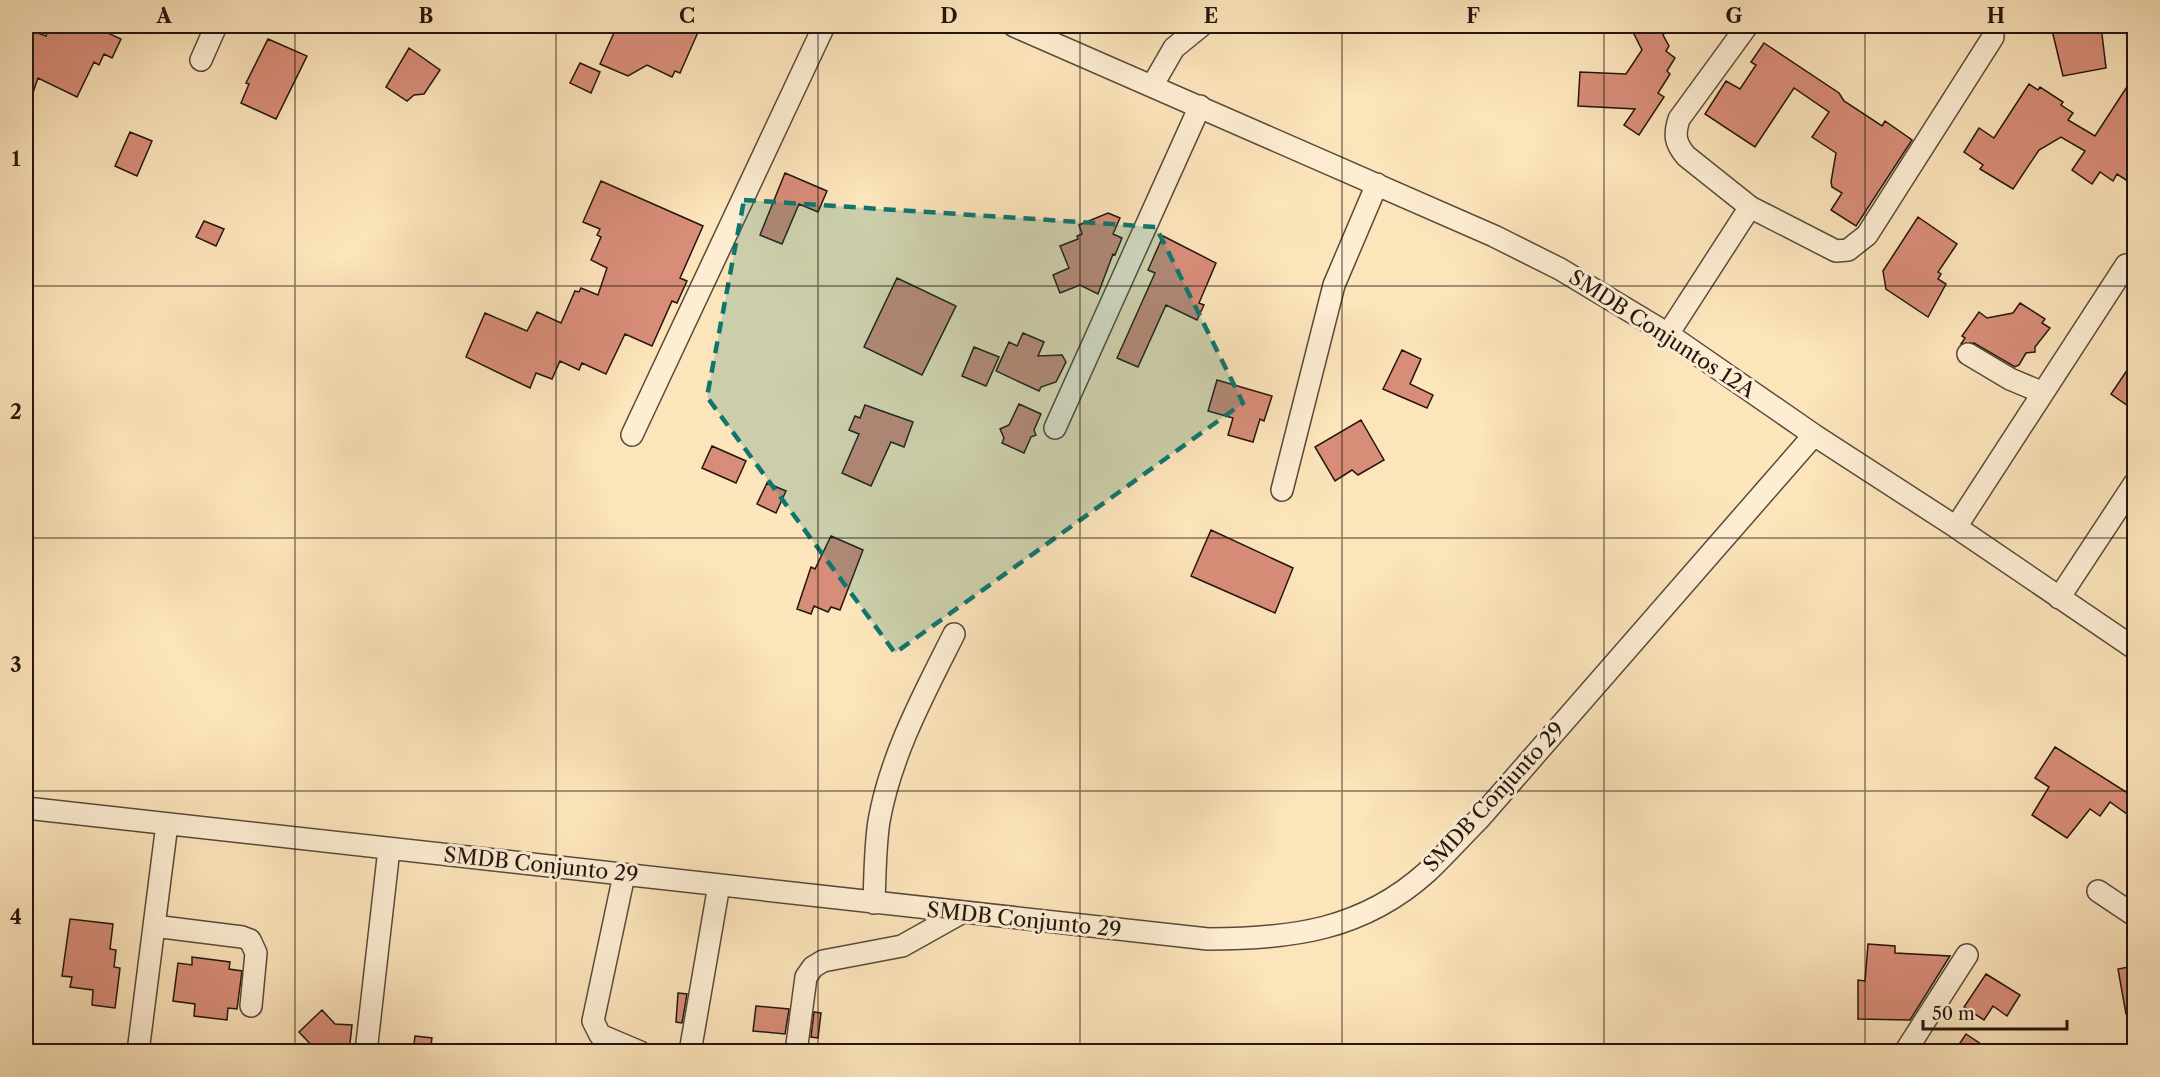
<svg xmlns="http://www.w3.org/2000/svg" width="2160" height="1077" font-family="'Libre Caslon Text',serif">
  <rect width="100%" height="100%" fill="#fce4bb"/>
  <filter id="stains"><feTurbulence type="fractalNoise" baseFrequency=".00333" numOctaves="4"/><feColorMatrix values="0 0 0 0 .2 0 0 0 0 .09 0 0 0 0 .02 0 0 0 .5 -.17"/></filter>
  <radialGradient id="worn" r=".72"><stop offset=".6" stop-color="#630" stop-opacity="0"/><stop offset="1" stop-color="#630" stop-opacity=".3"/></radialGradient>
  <path fill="#d88d79" stroke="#23160e" stroke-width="1.5" d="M49,26H93L121,39L112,58L104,54L99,65L94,62L77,97L38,78L28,107L26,106V29L46,36Z
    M617,26H688L699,30L680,73L675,71L672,77L647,65L628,76L600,64Z
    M1630,26H1670L1663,35L1669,46L1666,51L1675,58L1667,71L1670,74L1658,93L1664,97L1639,135L1624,125L1635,109L1578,106L1580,72L1626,74L1642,50Z
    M2056,26H2101L2106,68L2063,76L2052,30L2057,29Z
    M268,39L307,56L276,119L241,103L249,84L246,83Z
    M1764,43L1839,93L1844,101L1882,126L1885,121L1912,140L1856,226L1831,210L1842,193L1832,187L1831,182L1836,153L1812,137L1829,112L1794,88L1755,147L1705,114L1726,81L1740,89L1756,65L1751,62Z
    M409,48L440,70L424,94L414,95L407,101L386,87Z
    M580,63L600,72L591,93L570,83Z
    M2134,76V185L2117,174L2113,181L2100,172L2092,184L2072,170L2085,151L2061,137L2039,150L2013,189L1980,169L1983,165L1964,152L1979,128L1994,138L2029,84L2038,90L2040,87L2063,102L2061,105L2073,113L2068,120L2095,136Z
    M130,132L152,141L137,176L115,166Z
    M785,173L827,191L818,212L799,204L782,244L760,235Z
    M601,181L703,226L680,278L687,281L677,303L672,301L652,346L625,334L606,374L582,363L579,370L560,361L552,379L536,373L530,388L466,357L485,313L527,331L537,312L561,323L575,291L579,292L581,288L598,295L607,268L591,260L601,237L597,235L600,229L583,222Z
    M1108,213L1120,218L1113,234L1122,238L1115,255L1113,254L1098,294L1080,285L1060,293L1053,275L1069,268L1060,246L1078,239L1077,236L1082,234L1079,225Z
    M1918,217L1957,244L1938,272L1941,274L1938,279L1946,284L1928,317L1886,289L1883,271Z
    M204,221L224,229L216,246L196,237Z
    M1163,236L1216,263L1199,303L1204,305L1197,320L1166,305L1138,367L1117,358L1155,273L1148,270Z
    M897,278L956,306L922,375L864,347Z
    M2020,303L2045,319L2042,323L2050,328L2035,347V352L2026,353L2019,365L2015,367L1974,343L1961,344L1965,338L1962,336L1979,312L1987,318L2013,313Z
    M1023,333L1044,342L1038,356L1062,355L1066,362L1056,382L1041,387L1039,391L996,371L1009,342L1017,346Z
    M974,347L999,357L986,386L962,376Z
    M1402,350L1421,359L1410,384L1433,395L1427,408L1383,389Z
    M2134,360V410L2111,394Z
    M1217,380L1272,396L1264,421L1260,419L1253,442L1228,435L1233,418L1208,411Z
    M1019,404L1041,414L1034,430L1036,435L1031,437L1024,453L1002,443L1004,438L1000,429L1009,425Z
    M865,405L913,422L904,447L891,442L871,486L842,473L859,434L849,430L855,416L860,418Z
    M1361,420L1384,460L1358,475L1352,470L1335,481L1315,447Z
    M712,446L746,461L736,483L702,468Z
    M767,483L786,491L776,513L757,504Z
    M1211,530L1293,568L1275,613L1191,576Z
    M831,536L863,550L840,610L831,607L828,612L814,606L811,614L797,609L811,567L815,569Z
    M2055,747L2134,797V819L2110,802L2100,816L2090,809L2067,838L2032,815L2049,787L2035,778Z
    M70,919L113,924L110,949L116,950L114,967L120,968L115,1008L92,1005L93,990L70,987L72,977L62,976Z
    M1868,944L1895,946V953L1950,956L1910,1020L1858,1019V980L1865,981Z
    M192,957L230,962L229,969L242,971L237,1009L228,1008L227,1020L194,1016L195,1004L173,1001L178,963L192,965Z
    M2134,966V1013L2126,1014L2118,969Z
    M1986,974L2020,995L2007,1016L1993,1006L1984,1020L1964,1007Z
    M678,993L687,994L682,1023L676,1022Z
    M756,1006L789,1009L785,1034L753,1031Z
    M322,1010L335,1024L352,1025L349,1052H318L299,1032Z
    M814,1012L821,1013L818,1038L811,1037Z
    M1966,1034L1993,1052H1954Z
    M415,1036L432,1038L430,1052H413Z"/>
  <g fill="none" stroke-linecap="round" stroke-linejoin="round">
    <defs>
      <path id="minor" d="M1014,26L1494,236L1560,269L1668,334L1814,435L1956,527L2134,648
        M1747,26L1679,119C1674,135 1675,143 1686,156L1750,207L1836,251L1848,250L1867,235L1993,37
        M201,60L216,26
        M1152,86L1174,48L1201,26
        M1668,334L1750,207
        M1968,354L2010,379L2041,392
        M1055,428L1200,106
        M632,435L824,26
        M1282,490L1334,285L1377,184
        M1956,527L2126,265
        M2059,598L2134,484
        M26,808L1208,939C1291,939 1363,930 1427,872C1445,855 1462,836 1479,819L1814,435
        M624,875L593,1021L600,1035L640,1052
        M2098,891L2134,915
        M874,903C875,876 875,847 879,821C891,754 924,694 954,634
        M154,926L242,937L250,940L256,953L251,1006
        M138,1052L167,824
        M366,1052L389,849
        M690,1052L719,885
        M796,1052L806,977L813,967L823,961L902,946L961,913
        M1905,1052L1967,955"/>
    </defs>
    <use href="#minor" stroke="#594a39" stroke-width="24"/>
    <use href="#minor" stroke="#fdedd3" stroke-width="21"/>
  </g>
  <path fill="#0f766e" fill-opacity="0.2" stroke="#0f766e" stroke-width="4.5" stroke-dasharray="12 8" stroke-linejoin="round" d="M744,200L1156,227L1243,403L895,653L707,397Z"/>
  <path fill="none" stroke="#23160e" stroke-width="1.5" stroke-opacity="0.55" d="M295,26V1052M556,26V1052M818,26V1052M1080,26V1052M1342,26V1052M1604,26V1052M1865,26V1052M26,286H2134M26,538H2134M26,791H2134"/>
  <g text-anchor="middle" stroke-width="6" stroke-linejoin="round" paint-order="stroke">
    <g font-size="21" fill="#23160e" stroke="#fdedd3">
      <text transform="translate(1662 334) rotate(33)" y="7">SMDB Conjuntos 12A</text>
      <text transform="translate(1494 797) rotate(-47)" y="7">SMDB Conjunto 29</text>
      <text transform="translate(541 865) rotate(6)" y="7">SMDB Conjunto 29</text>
      <text transform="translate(1024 920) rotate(6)" y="7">SMDB Conjunto 29</text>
    </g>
  </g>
  <rect width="2160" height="1077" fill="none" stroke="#fce4bb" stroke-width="66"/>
  <path d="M1923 1020v9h144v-9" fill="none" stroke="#23160e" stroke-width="3"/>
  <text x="1932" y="1020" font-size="18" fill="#23160e" stroke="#fdedd3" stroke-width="4.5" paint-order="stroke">50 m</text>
  <rect x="33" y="33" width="2094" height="1011" fill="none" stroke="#23160e" stroke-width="2"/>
  <g font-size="20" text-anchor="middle" font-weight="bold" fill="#23160e">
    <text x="164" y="23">A</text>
    <text x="426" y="23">B</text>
    <text x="687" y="23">C</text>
    <text x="949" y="23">D</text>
    <text x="1211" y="23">E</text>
    <text x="1473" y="23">F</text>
    <text x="1734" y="23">G</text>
    <text x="1996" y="23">H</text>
    <text x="16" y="166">1</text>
    <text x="16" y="419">2</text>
    <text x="16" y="672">3</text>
    <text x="16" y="924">4</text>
  </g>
  <rect width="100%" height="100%" filter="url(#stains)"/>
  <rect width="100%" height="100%" fill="url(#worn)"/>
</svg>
